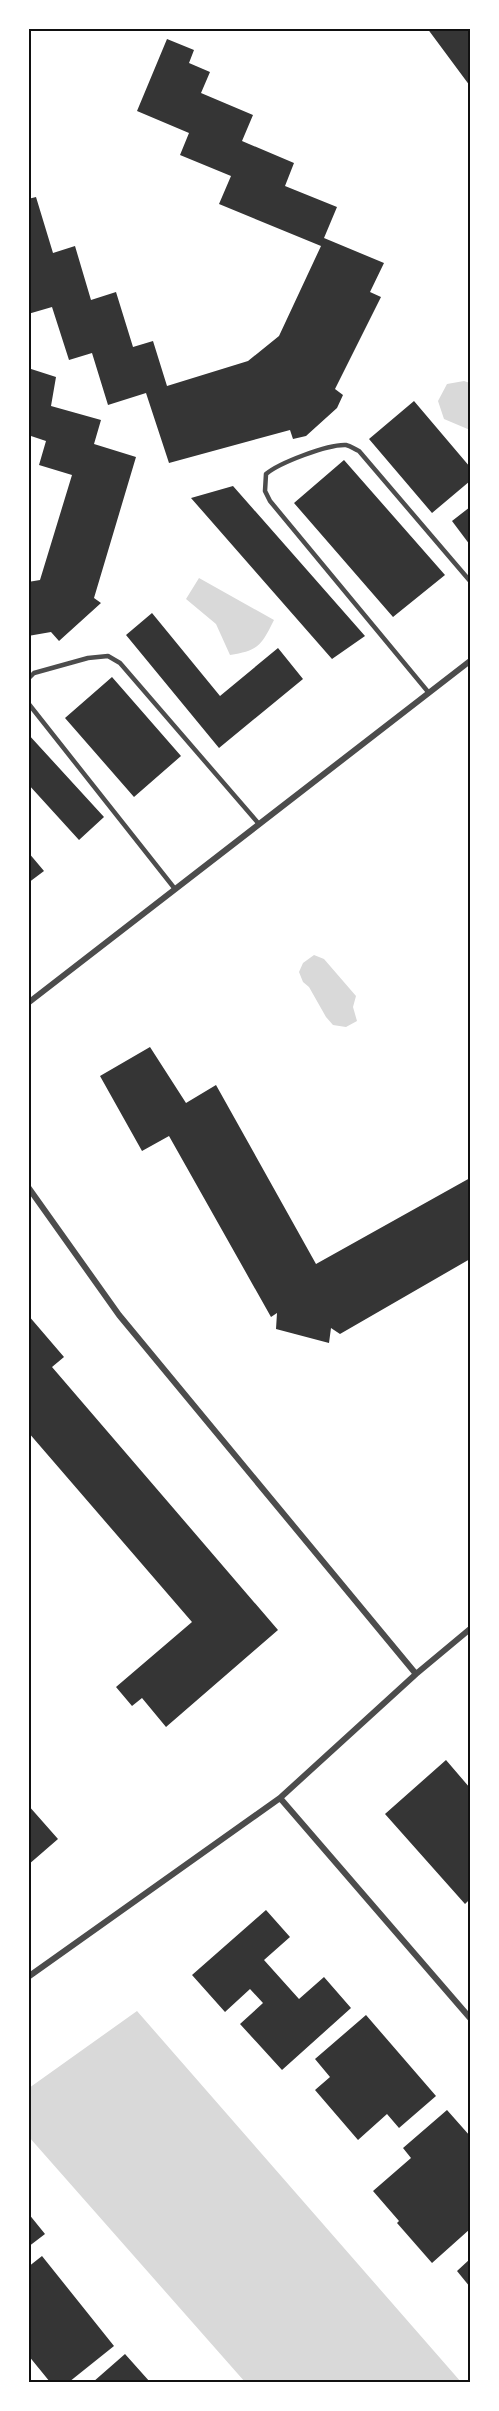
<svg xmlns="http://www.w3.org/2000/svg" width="499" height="2411" font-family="Helvetica,sans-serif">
  <rect width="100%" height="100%" fill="#fff"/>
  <path fill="#d9d9d9" d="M464,381L470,383V430L444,419L438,401L447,384Z
    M199,578L274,620C261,646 259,650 230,655L216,624L186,599Z
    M314,955L324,959L356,996L353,1007L357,1021L346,1027L333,1025L326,1017L309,987L303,982L299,972L303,963Z
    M137,2011L461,2382H245L29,2137V2088Z"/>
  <path fill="#353535" d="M427,28H470V86Z
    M167,39L194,50L189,63L210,72L201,93L253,115L242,141L294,163L285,186L337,207L324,238L384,263L370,292L381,297L335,389L343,395L337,408L306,436L293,439L290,430L169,463L146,393L108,405L92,353L69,360L52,307L28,314V199L36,197L53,253L75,246L91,300L116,292L133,347L153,341L167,386L248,361L279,336L321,246L219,204L231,176L180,155L189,133L137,111Z
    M28,368L56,377L51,406L101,420L94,444L136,457L94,598L101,603L59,641L51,632L28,636V582L40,580L72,475L39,465L46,441L28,435Z
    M414,401L470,467V481L432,513L369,439Z
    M344,460L445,575L393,617L294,503Z
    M233,486L365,636L332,659L191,498Z
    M470,507V545L452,521Z
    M152,613L220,696L278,648L303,679L219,748L126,635Z
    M112,677L181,756L134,797L65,718Z
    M28,734L104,817L79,840L28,784Z
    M28,852L44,871L28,883Z
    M150,1047L186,1103L216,1085L316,1264L470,1178V1259L340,1334L331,1328L329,1343L276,1329L277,1313L271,1317L169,1136L142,1151L100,1076Z
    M28,1315L64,1357L52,1367L278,1630L166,1727L142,1698L132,1706L116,1687L192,1622L28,1432Z
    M446,1760L470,1788V1899L465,1904L385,1814Z
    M28,1805L58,1839L28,1865Z
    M266,1910L290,1937L264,1960L299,1999L324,1977L351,2008L282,2070L240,2024L263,2003L250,1989L225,2012L192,1975Z
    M366,2015L436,2096L399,2128L387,2114L358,2140L315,2090L330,2077L315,2059Z
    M447,2110L470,2136V2229L432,2263L397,2223L399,2221L373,2191L411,2158L403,2148Z
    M28,2213L45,2234L28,2247Z
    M42,2256L114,2346L69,2382H50L28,2355V2267Z
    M470,2259V2287L457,2271Z
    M125,2354L150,2382H93Z"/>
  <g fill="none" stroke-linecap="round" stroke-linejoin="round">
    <path stroke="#4c4c4c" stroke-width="4.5" d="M28,679L34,673L88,658L108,656L120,663L259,824
      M429,693L270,501L265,491L266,474C279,463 328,444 346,445C351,446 354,449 359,451L470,581
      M28,703L175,889"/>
    <path stroke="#4c4c4c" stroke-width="6" d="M28,1003L470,661
      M28,1187L119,1315L416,1674
      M280,1798L470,2018
      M28,1977L280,1798L416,1674L470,1629"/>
  </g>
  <rect width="499" height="2411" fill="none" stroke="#ffffff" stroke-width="60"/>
  <rect x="30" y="30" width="439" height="2351" fill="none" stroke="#111" stroke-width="2"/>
</svg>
